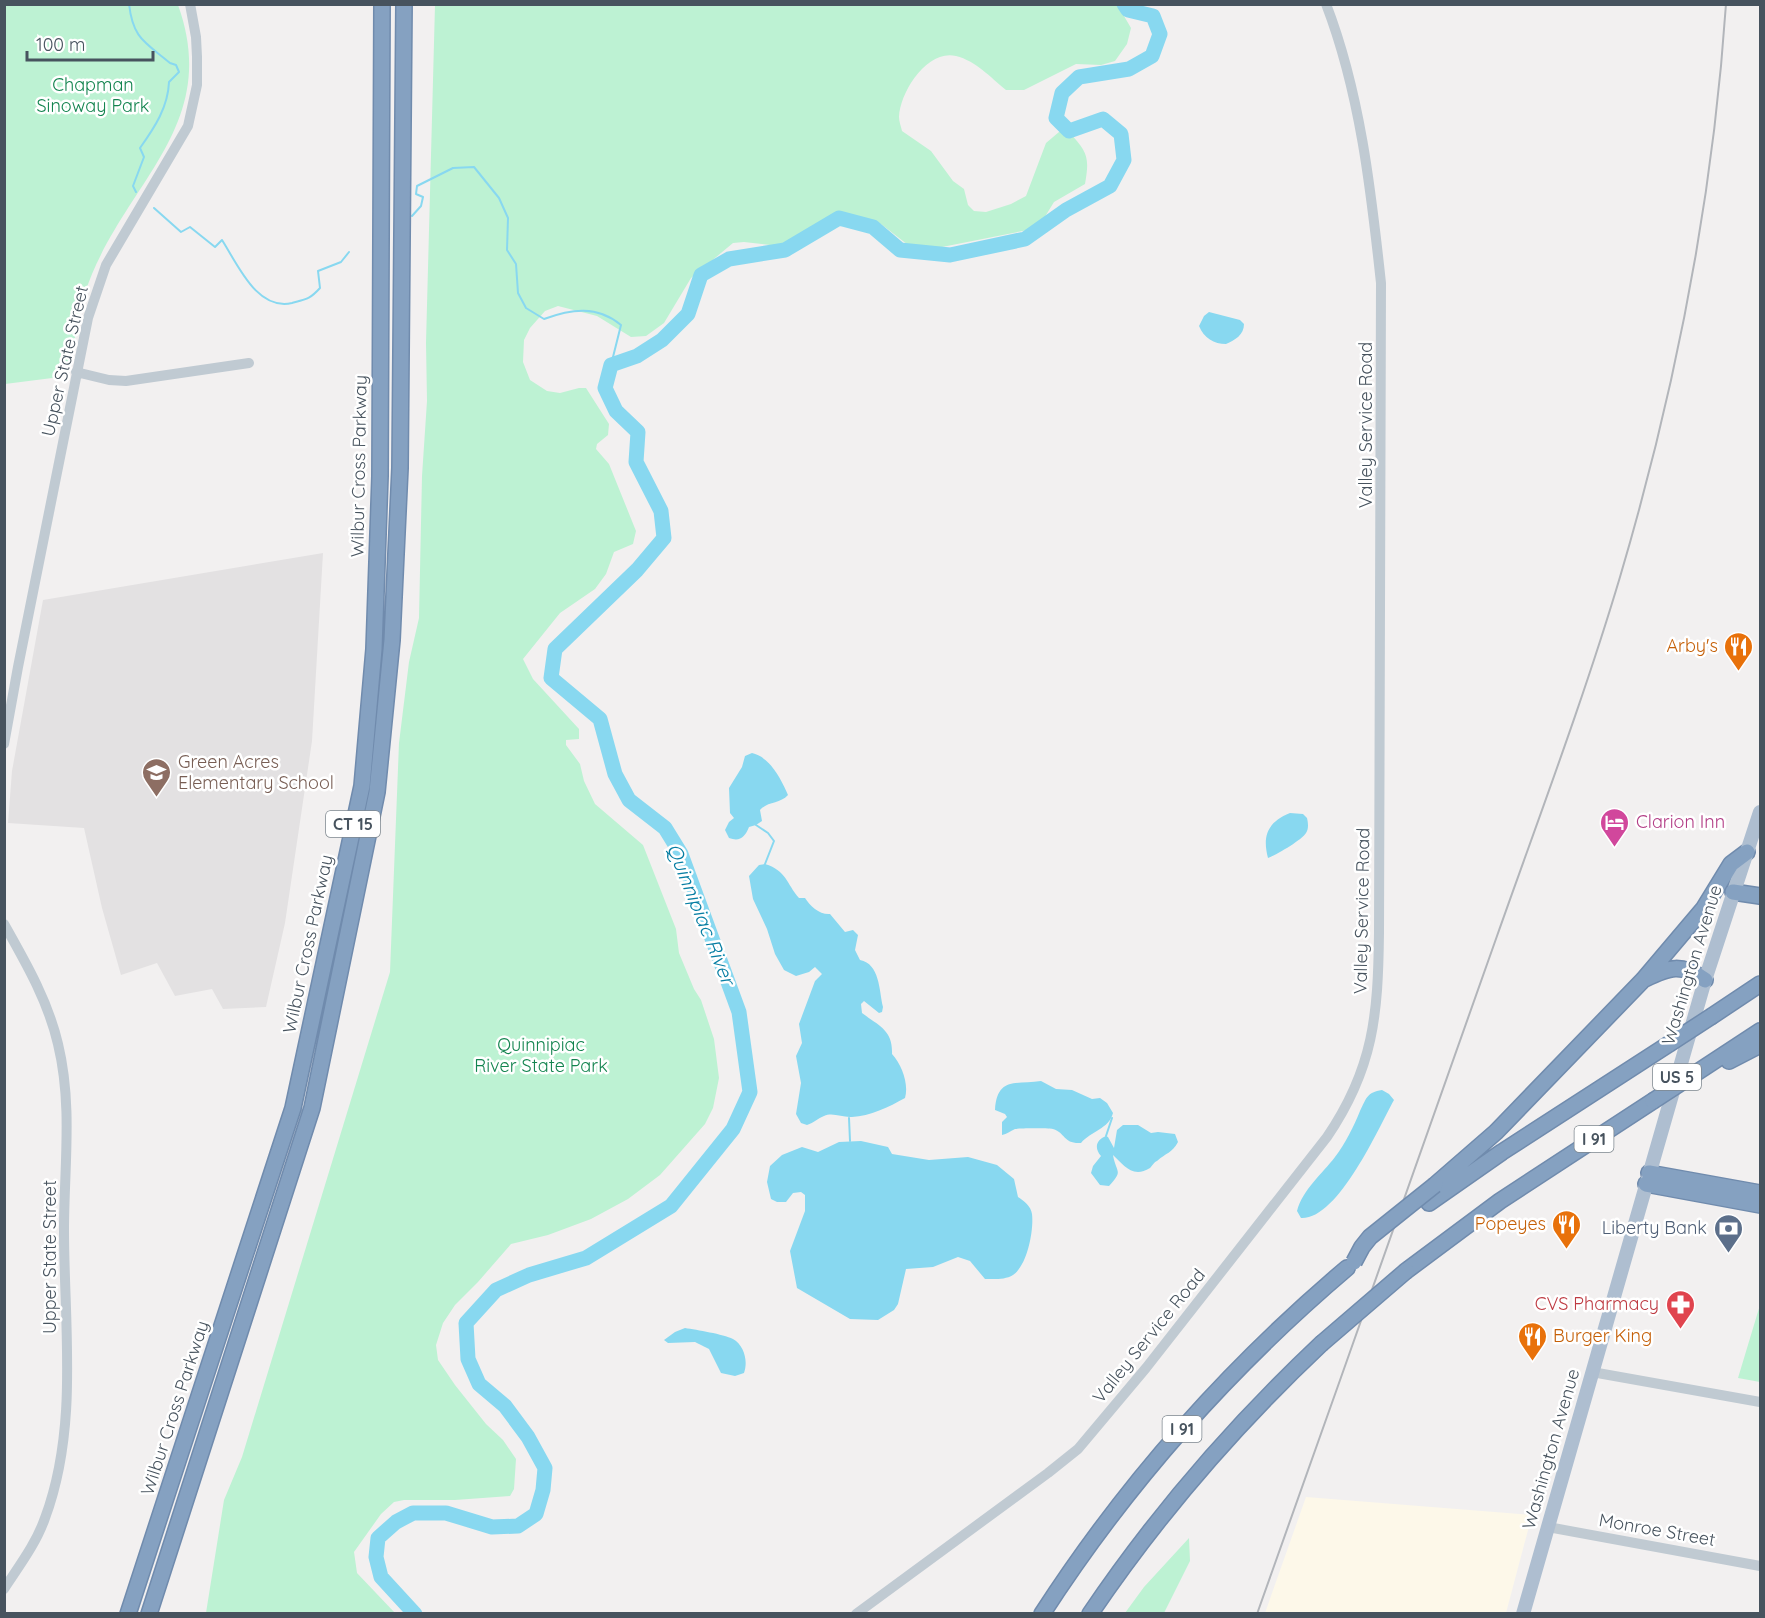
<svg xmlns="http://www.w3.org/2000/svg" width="1765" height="1618" font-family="Quicksand,sans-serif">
  <rect width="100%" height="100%" fill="#f2f0f0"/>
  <path fill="#fdf8e9" d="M1306,1497L1532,1515L1506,1613H1265Z"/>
  <path fill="#e3e1e2" d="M323,553L312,741L285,923L266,1007L223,1009L212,989L175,996L157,963L121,975L102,908L84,828L8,823L12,771L43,600Z"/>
  <path fill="#bdf2d3" d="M4,5H178C220,121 133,177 92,274C78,306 75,343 68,376L5,384Z
    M435,5L1117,4L1131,28L1127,44L1115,61L1101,65L1076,64L1024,90H1006C990,77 976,61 956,56C927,49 900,92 899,117C899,122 901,126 902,131L931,151L953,181L964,189L968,205L974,211L986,212L1011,204L1026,196L1046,143L1059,132H1069C1087,152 1090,156 1085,184L1054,202L1038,228L942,247L927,253L912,248L881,224L856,218H841L817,228L800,241L778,246L744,242L733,243L691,278L664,323L646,336L631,337L597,316L558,306L545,311L530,328L524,340L523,362L530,380L547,391L560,393L579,388H586L609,424L608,435L597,444L596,449L609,464L636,531L633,544L614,552L606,574L595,589L560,613L523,659L533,679L579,729V739L566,740V745L580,764L584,781L595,804L643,845L676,929L679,953L694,989L701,1000L714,1039L719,1078L713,1108L705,1124L660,1175L628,1199L591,1219L548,1235L511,1244L478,1282L455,1305L443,1323L436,1345L438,1360L455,1385L486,1424L503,1440L516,1459L514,1489L510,1496L455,1500H404L394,1502L381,1514L354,1552L357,1573L395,1613H206L224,1500L242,1457L390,972L399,743L409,662L419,618L422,476L427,401L426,343Z
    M1760,1305V1382L1738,1378Z
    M1189,1538L1190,1561L1164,1613H1125L1144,1587Z"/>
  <path fill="#88d8f0" d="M1209,312L1240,320L1244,324C1244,335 1235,340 1226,344C1214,344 1204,338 1199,326L1204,316Z
    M752,753C770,757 781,779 788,795C780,804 768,801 760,810L762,821L756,825L749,827C745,837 740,842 729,838L725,830L729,822L734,818L730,813L729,788L742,767L745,756Z
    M1290,813L1303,814L1307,818C1308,822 1309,829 1306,833C1302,840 1276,855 1268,858C1262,835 1268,822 1290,813Z
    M765,864C787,871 786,883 799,898H805C810,906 820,915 830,914L845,932L853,930L858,935L855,950L860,960C880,964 879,990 883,1007L882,1012L879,1013L864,1001L861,1004L862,1013C879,1026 893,1030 892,1054C902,1065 909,1084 905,1098C889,1107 870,1116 852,1117C843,1118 833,1112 824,1116C818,1118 814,1123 807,1125L801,1123L796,1114L801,1083L796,1056L802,1043L799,1024L815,981L822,974L815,967L809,972L796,976L784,970L775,954L767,929L753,899L749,876L759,865Z
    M1041,1081L1056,1089L1072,1090L1092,1099L1100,1098L1107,1103L1113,1113C1109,1129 1091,1131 1081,1143C1063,1144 1066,1133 1053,1129C1048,1128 1020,1128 1015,1129C1010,1131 1007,1134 1002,1135V1122L1007,1117L1005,1114L995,1110C997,1076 1017,1085 1041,1081Z
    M1382,1090L1389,1094L1394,1100C1378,1129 1338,1220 1301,1218L1297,1211C1303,1189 1322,1174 1335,1157C1345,1144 1354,1126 1360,1111C1366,1099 1367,1092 1382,1090Z
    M1123,1125H1138L1151,1133L1158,1132L1175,1134L1178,1142C1172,1153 1166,1153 1157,1161C1154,1162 1152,1166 1150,1168C1132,1179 1123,1164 1113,1155C1116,1173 1124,1170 1109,1186L1100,1185L1091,1173L1093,1166L1101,1156C1094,1148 1096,1140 1106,1136L1108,1137L1114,1148L1117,1130Z
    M861,1141L888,1147L892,1154L929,1160L968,1157L997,1165L1014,1179L1018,1197C1024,1201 1031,1206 1032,1214C1034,1231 1027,1266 1013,1275C1005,1280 994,1279 985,1279L970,1261L958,1257L933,1267L906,1269L898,1304L894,1310L878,1320L850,1319L797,1288L790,1251L805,1211V1195L801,1192L793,1193L786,1202H777L771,1199L767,1182L770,1166L782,1155L802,1147L818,1152L839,1142Z
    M685,1328C697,1330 723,1334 733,1339C745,1346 748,1362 744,1373L735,1376L721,1373L709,1349L695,1342L668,1343L664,1340L675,1332Z"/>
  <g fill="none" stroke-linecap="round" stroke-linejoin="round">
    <path stroke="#88d8f0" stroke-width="2" d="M129,4C133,39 145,42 170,63L176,65L179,72L169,82C168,107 155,127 140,148L144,157L133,186L136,192
      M154,208L181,232L190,227L215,247L222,240C238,265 257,311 292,303C307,299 310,299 320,288L318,271L341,262L349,252
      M412,216L421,206L423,197L416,194L417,186L453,168L474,167L499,198L508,218L507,250L516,264L518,293L526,308L544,319C571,309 597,305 621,325L611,365
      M756,825L768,833L774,841L765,864
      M849,1118L850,1141
      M1106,1136L1112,1118"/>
    <path stroke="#88d8f0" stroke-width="15" d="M415,1614L381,1577L376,1557L378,1538L396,1522L413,1513H446L492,1527L518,1526L536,1514L543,1490L545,1468L528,1437L505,1406L479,1384L468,1359L466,1323L496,1290L529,1275L586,1258L671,1206L733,1129L750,1092L739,1012L681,854L665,828L629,800L615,774L600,719L551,678L555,649L637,570L664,538L661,511L636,462L638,432L616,411L605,388L611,365L637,356L662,340L688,314L701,275L729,259L785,250L839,218L873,227L900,250L950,255L1025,239L1066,210L1110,186L1124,160L1121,134L1103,119L1069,131L1056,118L1062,93L1079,77L1129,69L1152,56L1160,34L1153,16L1128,10L1124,4"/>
    <defs>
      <path id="highway" d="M1733,892L1760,896
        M1645,979C1670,967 1681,963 1705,980
        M1712,1016L1760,984
        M1729,1061L1760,1045
        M1696,1073L1760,1031
        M1649,1173L1760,1193
        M1646,1184L1760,1205
        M1435,1185L1496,1132L1643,980L1704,908L1731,864L1747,852
        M1429,1203L1502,1152L1669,1044
        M1406,1271L1500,1201L1653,1101
        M128,1614L293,1108L362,786L374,649L380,476L382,4
        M149,1614L312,1108L377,792L392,640L400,468L404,4
        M1042,1614C1126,1484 1229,1368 1347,1268
        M1090,1614C1157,1515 1234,1426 1321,1344"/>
    </defs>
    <use href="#highway" stroke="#708bad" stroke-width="18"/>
    <path stroke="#c0cad2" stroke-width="10" d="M76,372L109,380L126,381L249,363
      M4,744L18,667L88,318L106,265L188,126L197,85V57L196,37L190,4
      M4,924C26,963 48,1001 58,1044C73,1106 64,1168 64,1230C64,1325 79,1427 45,1518C36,1544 19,1566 4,1589
      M1592,1372L1760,1402
      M1548,1527L1760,1566
      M856,1614L1048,1473L1078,1449L1146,1368L1327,1137C1374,1068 1378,1014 1379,933L1381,283C1371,190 1360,92 1326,4"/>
    <path stroke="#aebed0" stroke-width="14" d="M1523,1614L1705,980L1760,812"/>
    <use href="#highway" stroke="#85a1c1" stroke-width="15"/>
    <path stroke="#b2b5ba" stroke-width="2" d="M1257,1614C1337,1388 1418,1162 1497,936C1539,817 1584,698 1620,577C1675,391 1713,198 1726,4"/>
    <defs>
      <path id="highway-bridge" d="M1669,1044L1712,1016
        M1653,1101L1696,1073
        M1354,1262L1362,1247L1370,1237L1435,1185
        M1321,1344L1406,1271"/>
    </defs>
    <use href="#highway-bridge" stroke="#708bad" stroke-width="18" stroke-linecap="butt"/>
    <use href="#highway-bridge" stroke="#85a1c1" stroke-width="15"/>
  </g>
  <defs>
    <symbol id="restaurant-pin" viewBox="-11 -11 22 30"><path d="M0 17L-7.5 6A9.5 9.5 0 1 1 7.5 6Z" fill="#e8710a" stroke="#fff"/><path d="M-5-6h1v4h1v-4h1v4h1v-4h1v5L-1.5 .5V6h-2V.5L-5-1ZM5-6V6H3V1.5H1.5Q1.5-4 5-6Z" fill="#fff"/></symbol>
    <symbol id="school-pin" viewBox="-11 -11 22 30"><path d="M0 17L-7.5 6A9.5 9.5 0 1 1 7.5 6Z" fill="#8d6e63" stroke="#fff"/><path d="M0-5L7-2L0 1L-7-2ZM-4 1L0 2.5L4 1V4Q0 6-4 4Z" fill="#fff"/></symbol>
    <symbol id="hotel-pin" viewBox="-11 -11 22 30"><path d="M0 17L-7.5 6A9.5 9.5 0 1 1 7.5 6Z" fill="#d1479c" stroke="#fff"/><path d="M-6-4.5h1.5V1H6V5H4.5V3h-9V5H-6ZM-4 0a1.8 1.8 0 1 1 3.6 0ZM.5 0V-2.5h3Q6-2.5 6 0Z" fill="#fff"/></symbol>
    <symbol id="bank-pin" viewBox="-11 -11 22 30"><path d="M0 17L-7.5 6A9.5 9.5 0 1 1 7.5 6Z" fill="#5c6f8a" stroke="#fff"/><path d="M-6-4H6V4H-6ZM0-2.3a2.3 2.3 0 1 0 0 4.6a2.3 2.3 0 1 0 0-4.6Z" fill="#fff"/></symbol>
    <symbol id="pharmacy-pin" viewBox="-11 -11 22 30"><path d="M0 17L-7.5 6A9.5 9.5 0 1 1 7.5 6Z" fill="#e0444e" stroke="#fff"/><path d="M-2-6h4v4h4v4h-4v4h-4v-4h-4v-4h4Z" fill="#fff"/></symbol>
  </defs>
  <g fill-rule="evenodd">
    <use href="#restaurant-pin" x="1722" y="630" width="33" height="45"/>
    <use href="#school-pin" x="140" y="756" width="33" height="45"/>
    <use href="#hotel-pin" x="1598" y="806" width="33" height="45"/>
    <use href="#restaurant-pin" x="1550" y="1208" width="33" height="45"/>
    <use href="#bank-pin" x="1712" y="1212" width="33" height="45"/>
    <use href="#pharmacy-pin" x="1664" y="1288" width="33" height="45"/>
    <use href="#restaurant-pin" x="1516" y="1320" width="33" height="45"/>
  </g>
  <g text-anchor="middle" stroke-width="5" stroke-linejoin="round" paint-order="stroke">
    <g fill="#fff" stroke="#7e878e" stroke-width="1.5">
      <rect x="326" y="811" width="54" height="26" rx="4.5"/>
      <rect x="1653" y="1064" width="48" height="26" rx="4.5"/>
      <rect x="1574.5" y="1126" width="39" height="26" rx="4.5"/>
      <rect x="1162.5" y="1416" width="39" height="26" rx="4.5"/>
    </g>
    <g font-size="16" font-weight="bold" fill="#47535e">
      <text x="353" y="830">CT 15</text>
      <text x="1677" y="1083">US 5</text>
      <text x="1594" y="1145">I 91</text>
      <text x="1182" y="1435">I 91</text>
    </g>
    <g font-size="18" fill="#13844f" stroke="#fff">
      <text x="93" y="91">Chapman<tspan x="93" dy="21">Sinoway Park</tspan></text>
      <text x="541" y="1051">Quinnipiac<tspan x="541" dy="21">River State Park</tspan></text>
    </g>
    <g font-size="18" fill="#47535e" stroke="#fff">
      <text transform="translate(65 361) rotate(-77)" y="6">Upper State Street</text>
      <text transform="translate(1366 425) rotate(-90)" y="6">Valley Service Road</text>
      <text transform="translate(359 466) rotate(-89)" y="6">Wilbur Cross Parkway</text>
      <text transform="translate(1362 911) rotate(-89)" y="6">Valley Service Road</text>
      <text transform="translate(308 944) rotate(-78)" y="6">Wilbur Cross Parkway</text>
      <text transform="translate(1692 965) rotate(-73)" y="6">Washington Avenue</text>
      <text transform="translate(50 1257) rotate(-90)" y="6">Upper State Street</text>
      <text transform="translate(1149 1336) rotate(-51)" y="6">Valley Service Road</text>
      <text transform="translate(175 1408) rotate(-72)" y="6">Wilbur Cross Parkway</text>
      <text transform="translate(1551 1449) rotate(-74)" y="6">Washington Avenue</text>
      <text transform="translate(1657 1530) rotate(10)" y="6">Monroe Street</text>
    </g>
    <g font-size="18" fill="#c56008" stroke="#fff" text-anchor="end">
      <text x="1718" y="652">Arby's</text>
      <text x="1546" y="1230">Popeyes</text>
      <text x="1553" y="1342" text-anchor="start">Burger King</text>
    </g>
    <g font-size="18" fill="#785e54" stroke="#fff" text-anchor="start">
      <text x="178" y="768">Green Acres<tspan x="178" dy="21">Elementary School</tspan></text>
    </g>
    <g font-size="18" fill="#b23c85" stroke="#fff" text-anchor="start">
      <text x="1636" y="828">Clarion Inn</text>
    </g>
    <g font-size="18" fill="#4e5e75" stroke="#fff" text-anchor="end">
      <text x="1707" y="1234">Liberty Bank</text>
    </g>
    <g font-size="18" fill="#be3a42" stroke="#fff" text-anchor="end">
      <text x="1659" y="1310">CVS Pharmacy</text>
    </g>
    <g font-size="20" font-style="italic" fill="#067ea3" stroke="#fff">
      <text transform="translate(701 914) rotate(68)" y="7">Quinnipiac River</text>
    </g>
  </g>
  <rect width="1765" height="1618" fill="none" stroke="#47535e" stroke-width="12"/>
  <path d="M27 51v9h126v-9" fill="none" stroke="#47535e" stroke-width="3"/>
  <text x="36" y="51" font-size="18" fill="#47535e" stroke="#ffffff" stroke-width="4.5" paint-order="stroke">100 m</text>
</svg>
